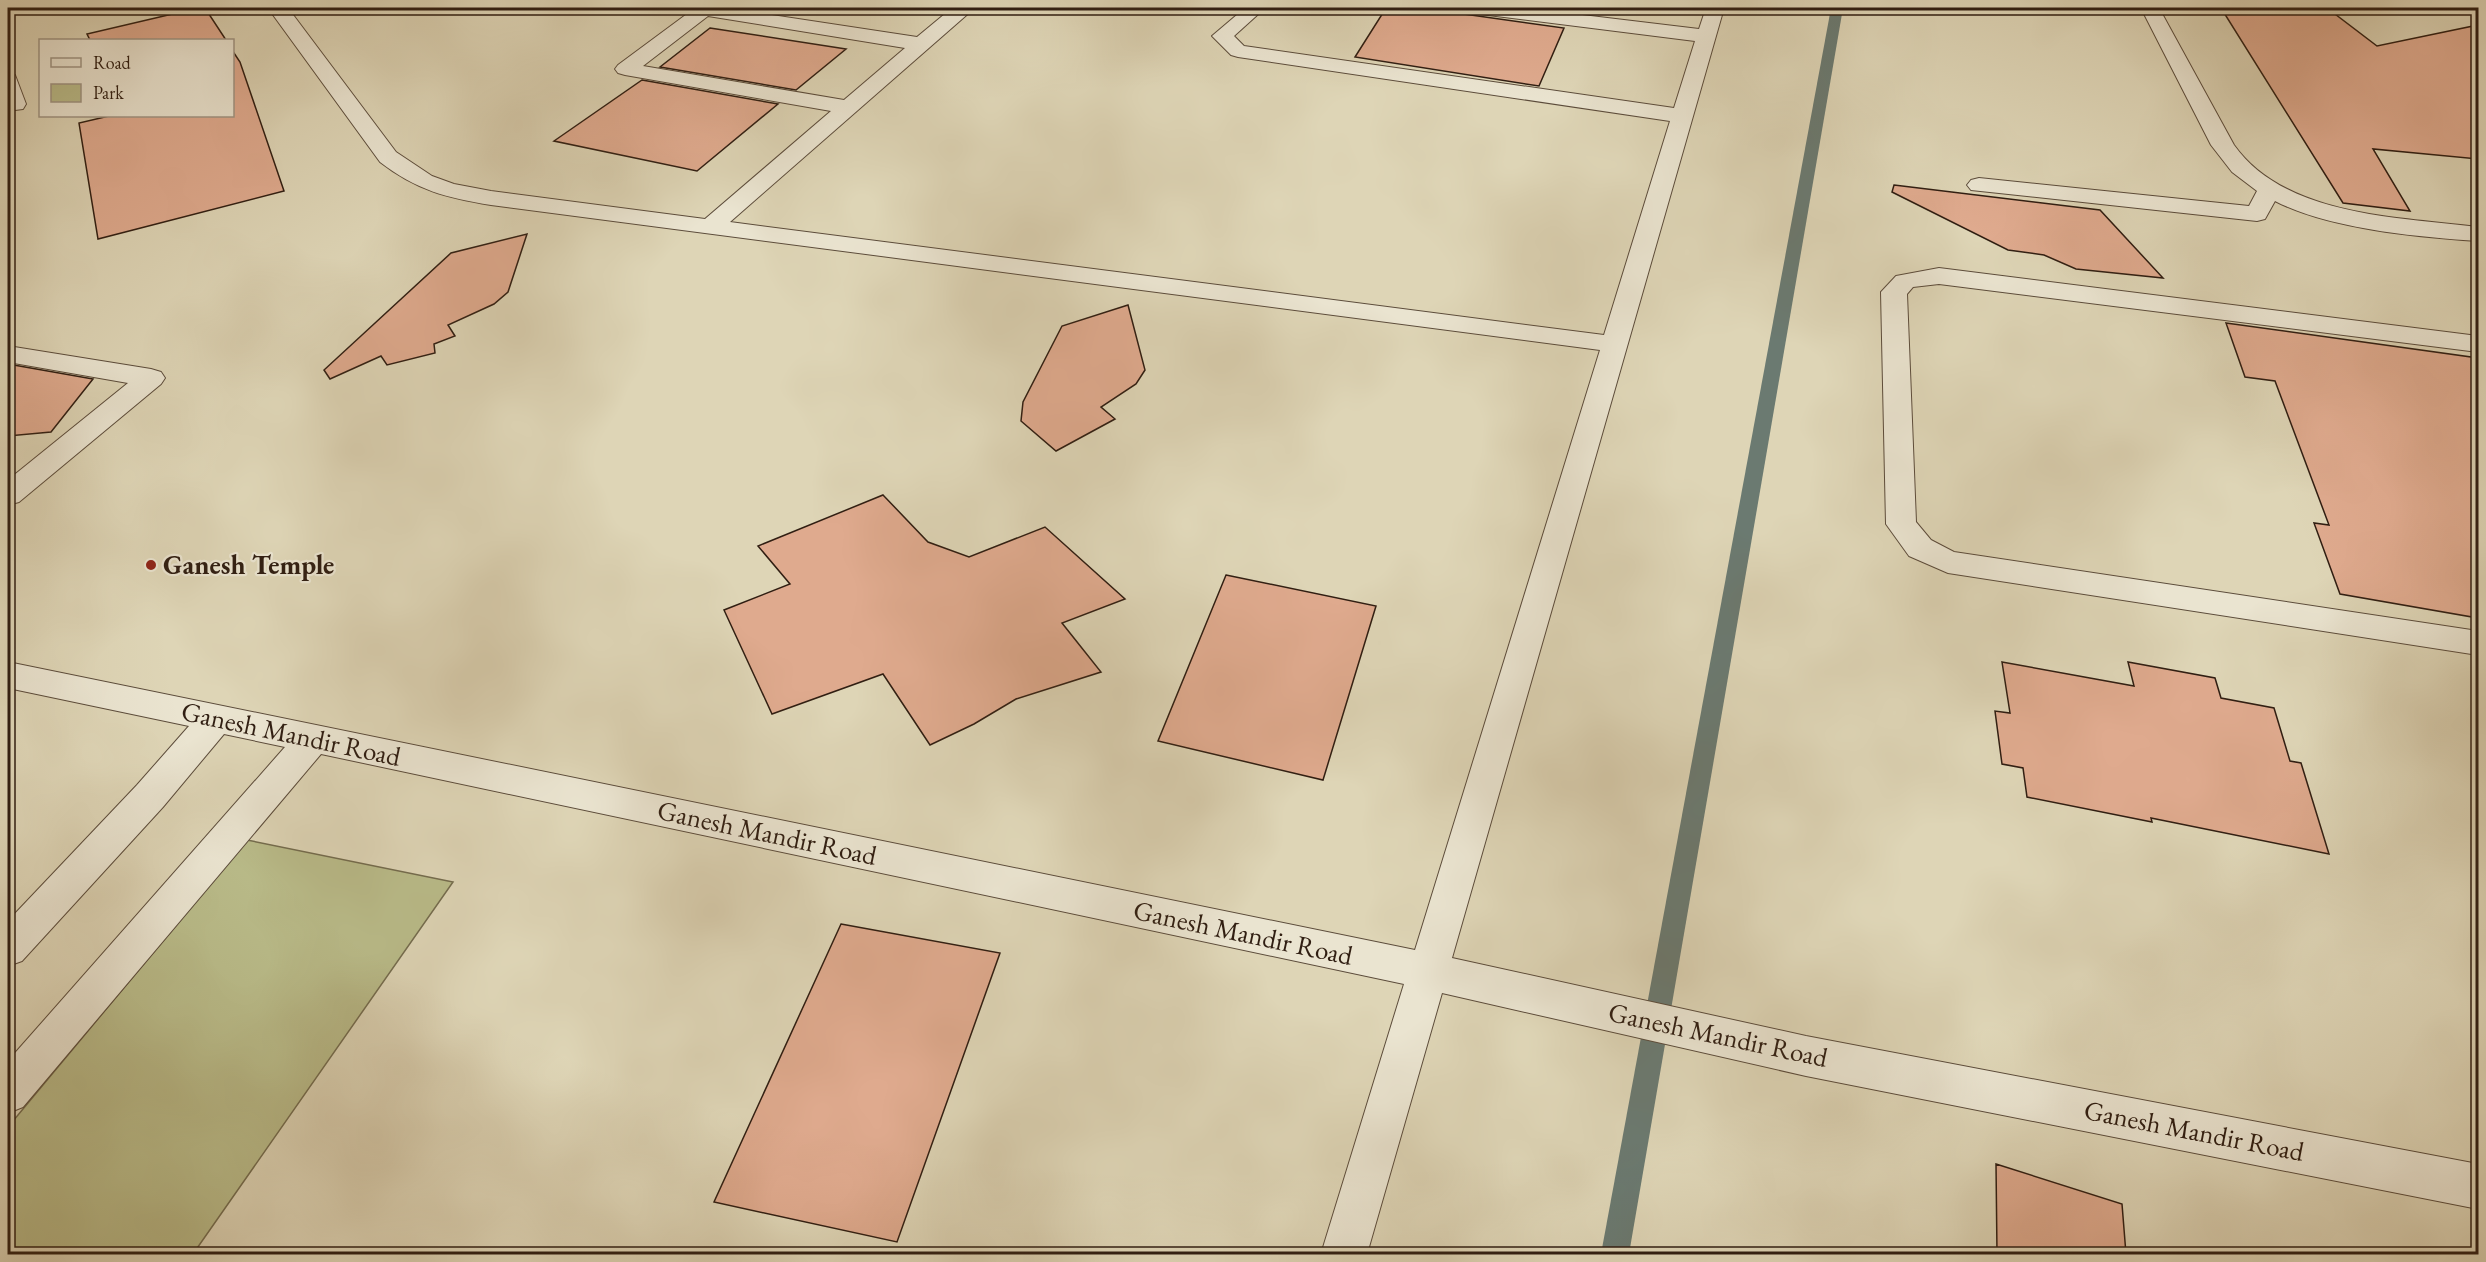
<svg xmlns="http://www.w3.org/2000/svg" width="2486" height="1262" font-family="'EB Garamond',serif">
  <rect width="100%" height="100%" fill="#ded5b6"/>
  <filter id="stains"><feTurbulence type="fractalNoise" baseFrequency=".00333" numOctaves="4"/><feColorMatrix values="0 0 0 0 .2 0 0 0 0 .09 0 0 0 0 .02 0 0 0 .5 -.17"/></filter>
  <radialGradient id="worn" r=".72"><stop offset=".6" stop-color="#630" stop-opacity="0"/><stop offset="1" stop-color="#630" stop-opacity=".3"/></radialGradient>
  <path fill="#b9bb89" stroke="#746c4e" stroke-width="1.5" d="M247,840L453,882L193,1254H8V1127Z"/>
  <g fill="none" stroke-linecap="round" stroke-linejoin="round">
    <path fill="#6b7a71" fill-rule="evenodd" d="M1831,8H1843L1629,1254H1601Z"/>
  </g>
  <path fill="#dfaa8e" stroke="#301e12" stroke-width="1.5" d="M198,8H205L226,40H90L87,34Z
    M1386,8H1421L1564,28L1539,86L1355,57Z
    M2221,8H2327L2377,46L2478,25V159L2373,149L2410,211L2343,203Z
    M710,28L846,49L796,90L660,67Z
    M232,50L240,62L284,191L98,239L79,123L109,116H232Z
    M642,80L778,104L697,171L554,141Z
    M1894,185L2100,210L2163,278L2076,269L2044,255L2008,250L1892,192Z
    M527,234L508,292L494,304L448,325L455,336L434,344L435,353L387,365L381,356L330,379L324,370L451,253Z
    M1128,305L1145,370L1136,384L1101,407L1115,419L1056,451L1021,421L1023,402L1062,326Z
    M2226,323L2478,358V618L2340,594L2314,523L2329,525L2275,381L2245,377Z
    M8,364L93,379L51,432L8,436Z
    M883,495L928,542L969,557L1045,527L1125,599L1062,623L1101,672L1016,699L974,724L930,745L883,674L772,714L724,610L790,584L758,546Z
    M1226,575L1376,606L1323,780L1158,741Z
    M2002,662L2134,686L2128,662L2215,678L2221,698L2274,708L2290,761L2301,763L2329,854L2151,818L2152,822L2027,797L2023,768L2002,764L1995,711L2010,713Z
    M841,924L1000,953L897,1242L714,1202Z
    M1996,1164L2122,1204L2126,1254H1997Z"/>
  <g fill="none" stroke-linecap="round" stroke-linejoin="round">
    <defs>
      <path id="minor" d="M268,8H288L396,152L432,176L454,184L491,191L705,219L831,111L625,75L618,73L615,69L618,65L695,8H725L917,37L952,8H972L970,12L730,222L1604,335L1670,121L1238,57L1231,55L1212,36L1245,8H1265L1234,36L1244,46L1674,108L1695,41L1480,14L1473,12L1470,8H1524L1699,29L1706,8H1724L1452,958L1806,1036L2478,1164V1209L1806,1076L1442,993L1367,1254H1321L1404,984L321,754L23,1107L8,1113V1061L285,747L224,734L163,807L22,961L8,966V921L137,785L189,726L8,688V662L1415,950L1600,350L491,205C447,198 416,190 380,162ZM708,16L905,48L844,100L643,66Z
        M2141,8H2159L2234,145C2285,217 2400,217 2478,227V241C2418,237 2329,229 2275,201L2265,219L2257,221L1971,190L1967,185L1971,180L1979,178L2249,206L2257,191L2232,172L2211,145Z
        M8,73L15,75L26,104L23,109L15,110L8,109Z
        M1939,268L2478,336V352L1939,284L1913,287L1907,294L1916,522L1931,540L1954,552L2478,631V655L1948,573L1909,556L1886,524L1881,292L1896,276Z
        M8,346L151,369L161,372L165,378L161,384L19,502L8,505V480L128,383L8,362Z"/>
    </defs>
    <use href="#minor" stroke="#5c4c3b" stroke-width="2"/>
    <use href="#minor" fill="#eae4d0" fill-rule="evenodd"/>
  </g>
  <circle fill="#8f2418" stroke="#eae4d0" stroke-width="2" cx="151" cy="565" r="6"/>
  <g text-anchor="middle" stroke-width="4.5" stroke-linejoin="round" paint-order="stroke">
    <g font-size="27" font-weight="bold" fill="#301e12" stroke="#eae4d0" text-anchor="start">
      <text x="163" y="574">Ganesh Temple</text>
    </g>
    <g font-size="27" fill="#301e12" stroke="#eae4d0">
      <text transform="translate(291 734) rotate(12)" y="9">Ganesh Mandir Road</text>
      <text transform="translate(767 833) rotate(12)" y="9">Ganesh Mandir Road</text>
      <text transform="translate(1243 933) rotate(12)" y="9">Ganesh Mandir Road</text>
      <text transform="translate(1718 1035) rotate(12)" y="9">Ganesh Mandir Road</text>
      <text transform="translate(2194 1131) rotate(11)" y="9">Ganesh Mandir Road</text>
    </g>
  </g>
  <rect width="2486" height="1262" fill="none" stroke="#ded5b6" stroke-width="30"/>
  <rect x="9" y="9" width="2468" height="1244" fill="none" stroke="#301e12" stroke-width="3"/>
  <rect x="15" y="15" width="2456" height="1232" fill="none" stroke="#301e12" stroke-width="1.5"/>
  <rect x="39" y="39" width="195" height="78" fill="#eae4d0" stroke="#a09584" stroke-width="1.5"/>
  <rect x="51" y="58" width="30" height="9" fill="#eae4d0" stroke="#a09584" stroke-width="1.5"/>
  <text x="93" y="69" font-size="18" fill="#301e12">Road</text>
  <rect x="51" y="84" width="30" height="18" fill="#b9bb89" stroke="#a09584" stroke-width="1.5"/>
  <text x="93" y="99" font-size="18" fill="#301e12">Park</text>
  <rect width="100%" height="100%" filter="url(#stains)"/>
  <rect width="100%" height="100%" fill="url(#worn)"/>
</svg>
